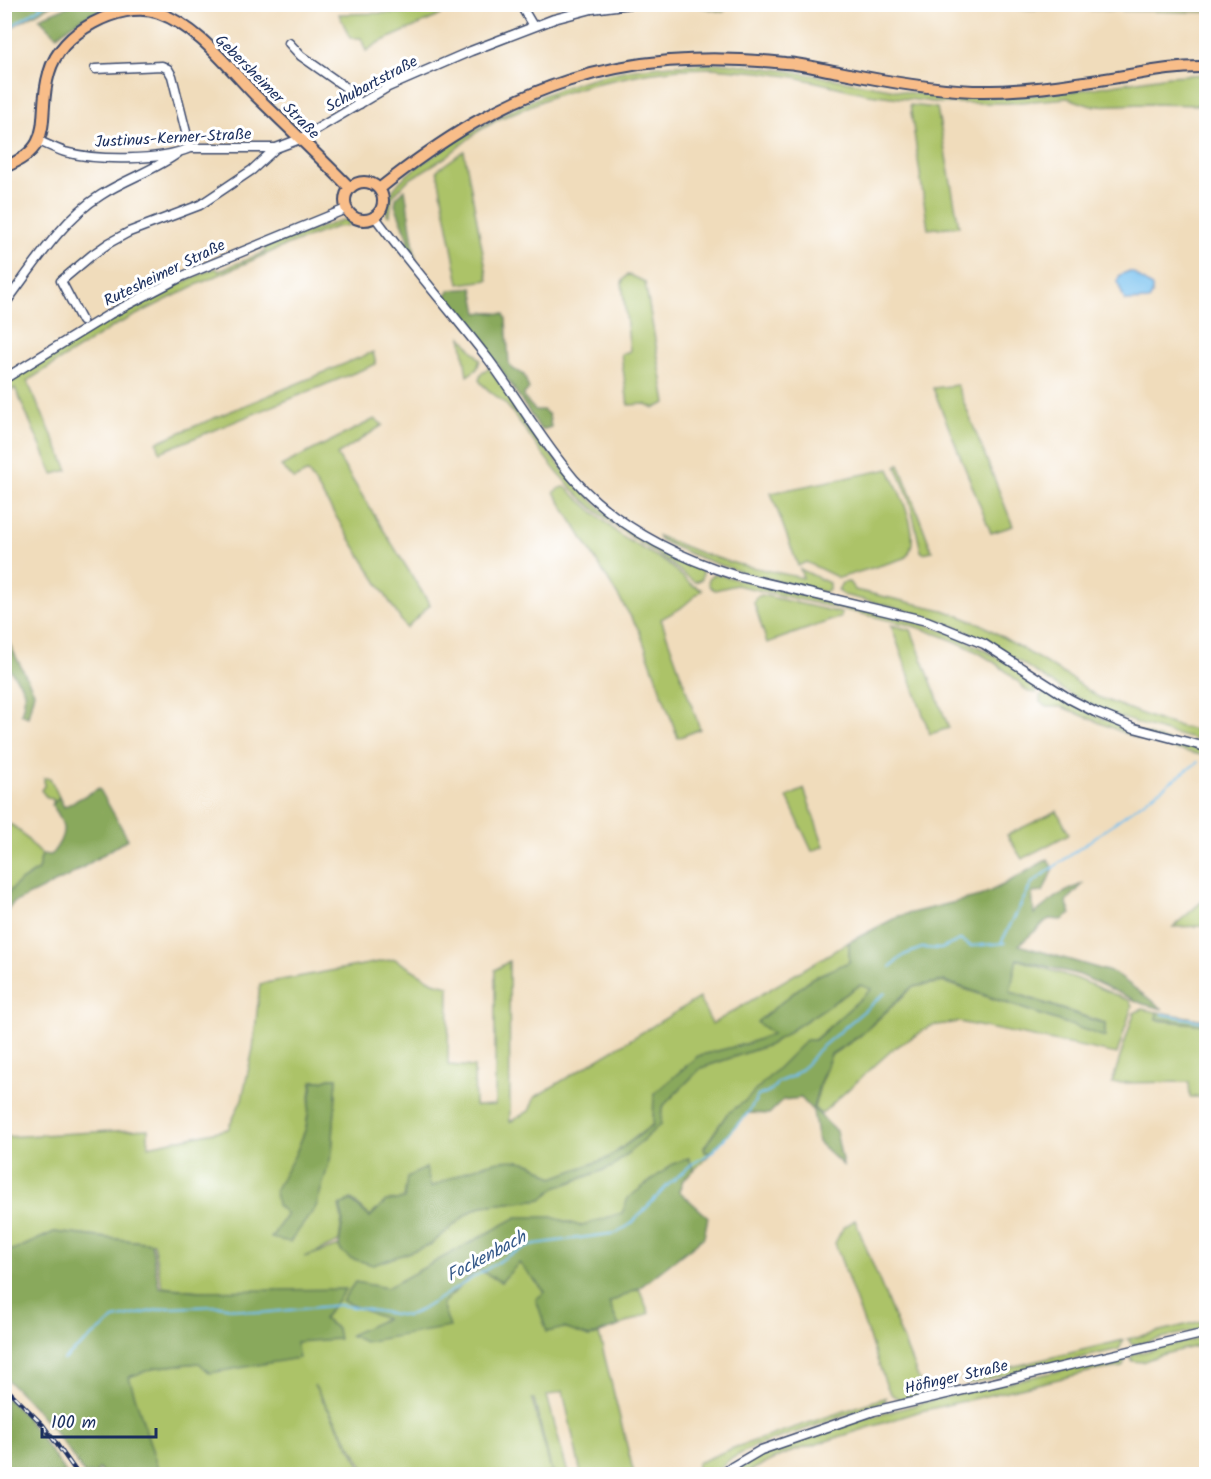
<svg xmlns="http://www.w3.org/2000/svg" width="1211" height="1479" font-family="Kalam,sans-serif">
  <rect width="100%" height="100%" fill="#fff"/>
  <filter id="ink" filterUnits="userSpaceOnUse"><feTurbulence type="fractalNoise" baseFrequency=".0167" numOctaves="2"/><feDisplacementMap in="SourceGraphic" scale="12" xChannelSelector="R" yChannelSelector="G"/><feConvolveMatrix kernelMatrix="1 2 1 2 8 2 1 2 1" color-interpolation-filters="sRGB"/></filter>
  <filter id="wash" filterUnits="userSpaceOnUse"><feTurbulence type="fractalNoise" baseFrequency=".008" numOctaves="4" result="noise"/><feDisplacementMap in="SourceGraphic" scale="24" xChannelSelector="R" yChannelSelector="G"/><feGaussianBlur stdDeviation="1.35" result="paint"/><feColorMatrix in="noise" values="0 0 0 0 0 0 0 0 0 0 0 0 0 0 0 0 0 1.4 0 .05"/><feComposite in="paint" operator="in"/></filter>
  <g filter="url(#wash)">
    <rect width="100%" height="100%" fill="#f0dcbb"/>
    <path fill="#acc367" stroke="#647962" stroke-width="1.5" fill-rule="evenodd" d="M1206,4V12L1021,9L988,5Z
      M692,5H730L723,12Z
      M441,12V15L378,43L366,51L361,38H350L339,14Z
      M726,63L790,71L912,93L946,97H1008L1075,91L1169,76L1206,74V105L1145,104L1091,106L1068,98L1009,103H941L867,94L795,77L760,72L712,68L679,69L646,73L589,85L553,96L499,119L477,132L446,157L408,180L392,197L390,216L387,215C383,187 414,169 435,155C503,109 578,72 662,66C683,64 704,64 726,63Z
      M910,105L937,108L959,226L928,229Z
      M464,151L488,280L459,284L437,170Z
      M343,220L351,221L347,226L336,227L280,248L196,285L114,326L27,381L68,470L53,474L15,388L5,395V384L109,319L150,297L208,271L216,268L219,271L265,252L264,247Z
      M628,274L645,282L666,403L655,408L645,404L628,405L621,354L630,351L622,282Z
      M461,336L480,360L477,369L467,376Z
      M373,352L376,364L160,452L157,442Z
      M489,368C526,421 559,475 610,516C629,532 650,544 672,556C682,561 697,564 703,573L702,579L696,582C685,578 676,566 666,560C630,536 595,514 565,481C544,459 528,432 509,408C500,397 486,391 479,380L482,372Z
      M957,385L1013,526L991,533L933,388Z
      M375,419L383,425L337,455L430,605L406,628L308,472L294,479L281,466Z
      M899,464L932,551L923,553L921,551L909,498L896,466Z
      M889,469C898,490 925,539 905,558L839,578L806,562L798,566L771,493Z
      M565,487L621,536L666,562L692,585L702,590L681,608L661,619L700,729L678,738L639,630L554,492L560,488Z
      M658,536L701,553L737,564L803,578L800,569L829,583V589L825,592C767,579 711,567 659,539Z
      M715,574L917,622L956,635L1001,659L1037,682V693L1028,692C1023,688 1020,683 1015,679C985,651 948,637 910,625L736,585L715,590L710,587L708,582L710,577Z
      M849,582L855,590L943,610L981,624L1069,677L1098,697L1160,721L1206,733V742C1159,731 1115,719 1072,695C1038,676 1007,650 970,633C930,614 886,605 843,595L838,590L842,583Z
      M762,595L841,613V617L767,643L754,603L756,597Z
      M891,625L911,630L949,728L930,734Z
      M1045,691H1049C1098,722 1150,737 1206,751V756L1161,746L1134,737L1062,707H1047L1040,702V696Z
      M44,778H50L59,797L53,804V799L47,798L41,790L44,786Z
      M804,789L824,846L812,851L787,797Z
      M1057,811L1069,834L1022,859L1007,835Z
      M5,823C20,825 29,845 42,854L38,870L18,883L5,896Z
      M1206,898V926L1173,927Z
      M849,942V962L812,978L757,1022L773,1034L749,1043L698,1056L654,1094L653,1124L608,1158L553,1178C546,1173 537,1165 529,1163C495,1155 461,1174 431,1187L426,1168L404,1199L386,1201L370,1216L351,1199L339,1206L342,1219L339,1242L304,1257L339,1246L341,1251L430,1245L470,1212L482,1206L542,1199L555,1188L612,1167L661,1124L662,1107L701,1068L769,1045L860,985L872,989L745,1101L727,1114L704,1147L705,1152L711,1153L694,1170L688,1158L622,1213L580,1226L552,1217L483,1236L387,1288L355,1282L343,1301L386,1319L449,1327L442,1304L479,1269L501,1282L519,1261L545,1292L564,1328L589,1337L599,1334L634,1474H581L563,1391L547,1396L568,1474H555L551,1468L534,1399H532L552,1474H368L314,1385L365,1474H216L159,1472L128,1377L158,1367L199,1363L258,1364L298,1358L296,1342L323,1319L345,1290L220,1293L162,1287L153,1243L54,1232L17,1249L5,1251V1137L148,1129V1146L228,1129L242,1099L253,1049L260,984L395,959L433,982L449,986L448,1065L474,1067L475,1106L495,1105V970L509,961L510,1122L529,1111L535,1097L699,998L712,1024ZM330,1078H337L332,1153L272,1238L287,1214L296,1153L306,1128L312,1081H322Z
      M1016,959L1078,979L1130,1001L1132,1006L1117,1054L959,1022L931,1026L893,1049L821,1114L814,1108L821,1082L831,1055L859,1037L913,987L944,982L1105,1037V1023L1009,991Z
      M1142,1009L1157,1012L1156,1020L1206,1025V1097H1190L1189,1082L1112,1083L1134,1013Z
      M855,1220L924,1392L953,1385L951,1388L901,1400L892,1395L887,1387L835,1243L843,1228Z
      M639,1288L649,1313L619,1326L609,1303Z
      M1206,1320V1328L1132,1345L1128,1339Z
      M1206,1337V1344L1160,1355L1142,1362L1132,1361L1131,1356L1134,1354Z
      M1124,1340L1119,1349L967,1384L961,1379Z
      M1121,1357L1125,1361L1122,1367L1093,1371L921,1411L782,1455L744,1474H731C763,1449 806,1437 845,1425C935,1397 1028,1378 1121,1357Z
      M886,1397L885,1402L753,1447L729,1460L713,1474H693L697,1471V1463L736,1447Z"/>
    <path fill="#89a95c" stroke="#526c5d" stroke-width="1.5" d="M5,4H51V5L5,31Z
      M71,5V4L123,5C98,9 76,20 57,36L39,18Z
      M405,189L416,261L403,244L409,240L395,205L396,198Z
      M473,288L478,313L485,312L504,314L506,319L509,364L513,369L524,375L529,389L524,394V398L535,410H543L549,415L551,427L541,430L494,359L445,296L450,290Z
      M5,635L34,692L28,717L21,714C30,683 19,687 6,663C2,657 4,643 5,635Z
      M99,788L128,839L69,876L13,903L5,914V896L18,883L38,870L42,854L51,855C67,835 67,825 52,805L59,797L64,807Z
      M1048,859L1053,868L1043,892L1032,893L1034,914L1057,896L1084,883L1066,902L1071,914L1062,920L1049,919L1019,945L1114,973L1163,1009L1143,1004L1080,975L1017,959L1010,992L1105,1024V1037L944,981L912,987L858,1037L831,1054L820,1082L813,1108L836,1131L843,1165L818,1142L813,1111L801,1098L783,1100L769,1114L748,1113L711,1153L705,1152L704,1148L727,1114L745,1101L806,1040H815L871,989L860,985L769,1045L701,1068L662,1107L661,1124L612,1167L555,1188L542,1199L482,1206L470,1212L430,1245L373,1265L350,1258L341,1251L339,1246L343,1219L340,1206L350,1200L370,1217L386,1201L404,1199L407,1177L426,1168L431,1187C460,1175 497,1152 529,1163C537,1166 546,1173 553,1178L608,1158L653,1125L654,1094L698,1056L749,1043L772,1034L757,1022L812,978L849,962V942L899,916L980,896L1003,885Z
      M1157,1012C1174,1014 1189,1018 1206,1020V1025L1156,1019Z
      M330,1078H337L332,1153L316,1207L290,1242L271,1238L287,1214L277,1205L275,1191L296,1153L306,1128L313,1081H322Z
      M689,1158L694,1170L683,1180L679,1191L708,1217L704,1237L639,1288L609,1303L619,1326L589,1337L564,1328L547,1332L536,1299L545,1292L519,1263L501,1282L478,1269L442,1304L450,1327L364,1342L350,1335L385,1319L342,1301L355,1282L387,1288L517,1217H552L580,1226L622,1213L628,1198L673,1164Z
      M54,1232L151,1243L159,1287L198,1291L346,1289L323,1319L337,1328L339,1339L296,1342L299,1358L210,1373L199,1363L158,1367L129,1377L159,1472L216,1474H103L99,1469L97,1471L98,1474H84C62,1438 36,1407 5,1378V1251L17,1249Z
      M5,1397L25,1416L67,1474H5Z"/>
    <path fill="#75c0ef" stroke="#4878a6" stroke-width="1.5" d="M1127,272H1132L1152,287V295L1149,300L1125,301L1117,281L1120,275Z"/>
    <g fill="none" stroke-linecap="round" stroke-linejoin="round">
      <path stroke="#75c0ef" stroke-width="2" d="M4,31L46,4
        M1001,943L1032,883L1198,762
        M890,967L904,955L922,948L941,949L960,940L971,946L1005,943
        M1162,1014L1206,1022
        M63,1360L114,1319L167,1308L220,1306L260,1313L340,1305L406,1316L421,1310L511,1254L535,1244L617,1233L631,1224L668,1185L692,1164L711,1153L748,1113L758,1096L772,1090L778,1082L793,1076L807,1064L818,1050L885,993"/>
    </g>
  </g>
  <g filter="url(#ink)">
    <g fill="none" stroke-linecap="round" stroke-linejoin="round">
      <defs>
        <path id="minor" d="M520,4L533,26
          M289,43L301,56L348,89L360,104
          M95,69L162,66L168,69L172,76L190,148
          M39,141C48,145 56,149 65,152C98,161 159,161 190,148H276
          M375,217C411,266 452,312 489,360C518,399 542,442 574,479C617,527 677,557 737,576L927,621L984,644L1070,699L1095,712L1134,728L1206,747
          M4,305C32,268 62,219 101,195C126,179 155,170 178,153
          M82,321L61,281L92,255L109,243L129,232L200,205L252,170L276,148L300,139L388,87L471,51L554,19L592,9L631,4
          M4,379L110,314L183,276L346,209
          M723,1474L732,1467L761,1450L874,1411L1206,1333"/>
        <path id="major" d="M4,167C58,147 36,116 49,73C55,51 73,34 93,23C112,13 138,5 159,13C198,27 227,66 255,95C287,126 319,156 350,188
          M345 201a19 19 0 1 1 38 0a19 19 0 1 1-38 0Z
          M379,189C509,85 618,46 785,63C803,64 821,69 839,72C883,81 927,89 973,91C1020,92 1066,85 1112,78C1143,73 1175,66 1206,67"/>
      </defs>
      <use href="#minor" stroke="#3b496c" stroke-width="11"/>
      <use href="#major" stroke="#3b496c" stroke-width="14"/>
      <use href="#minor" stroke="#fff" stroke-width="8"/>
      <use href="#major" stroke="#f8bd89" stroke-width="10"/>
      <defs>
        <path id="rail" d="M4,1386L43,1425L78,1474"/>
      </defs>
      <use href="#rail" stroke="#1b2f5e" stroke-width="4.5"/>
      <use href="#rail" stroke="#fff" stroke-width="2" stroke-dasharray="7" stroke-linecap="butt"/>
    </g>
  </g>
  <g text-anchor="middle" stroke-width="6" stroke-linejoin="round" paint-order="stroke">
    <g font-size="16" fill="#1b2f5e" stroke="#fff">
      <text transform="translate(371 83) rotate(-28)" y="6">Schubartstraße</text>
      <text transform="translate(268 86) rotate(45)" y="6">Gebersheimer Straße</text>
      <text transform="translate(173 137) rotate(-3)" y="6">Justinus-Kerner-Straße</text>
      <text transform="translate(164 272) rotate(-26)" y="6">Rutesheimer Straße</text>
      <text transform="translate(956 1376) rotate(-13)" y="6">Höfinger Straße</text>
    </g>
    <g font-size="18" font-style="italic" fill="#365a8a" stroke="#fff">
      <text transform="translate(486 1256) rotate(-28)" y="6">Fockenbach</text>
    </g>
  </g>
  <rect width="1211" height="1479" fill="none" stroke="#fff" stroke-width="24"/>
  <path d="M42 1428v9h114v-9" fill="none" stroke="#1b2f5e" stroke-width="3"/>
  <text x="51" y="1428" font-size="18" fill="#1b2f5e" stroke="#ffffff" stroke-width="4.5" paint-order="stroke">100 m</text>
</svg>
